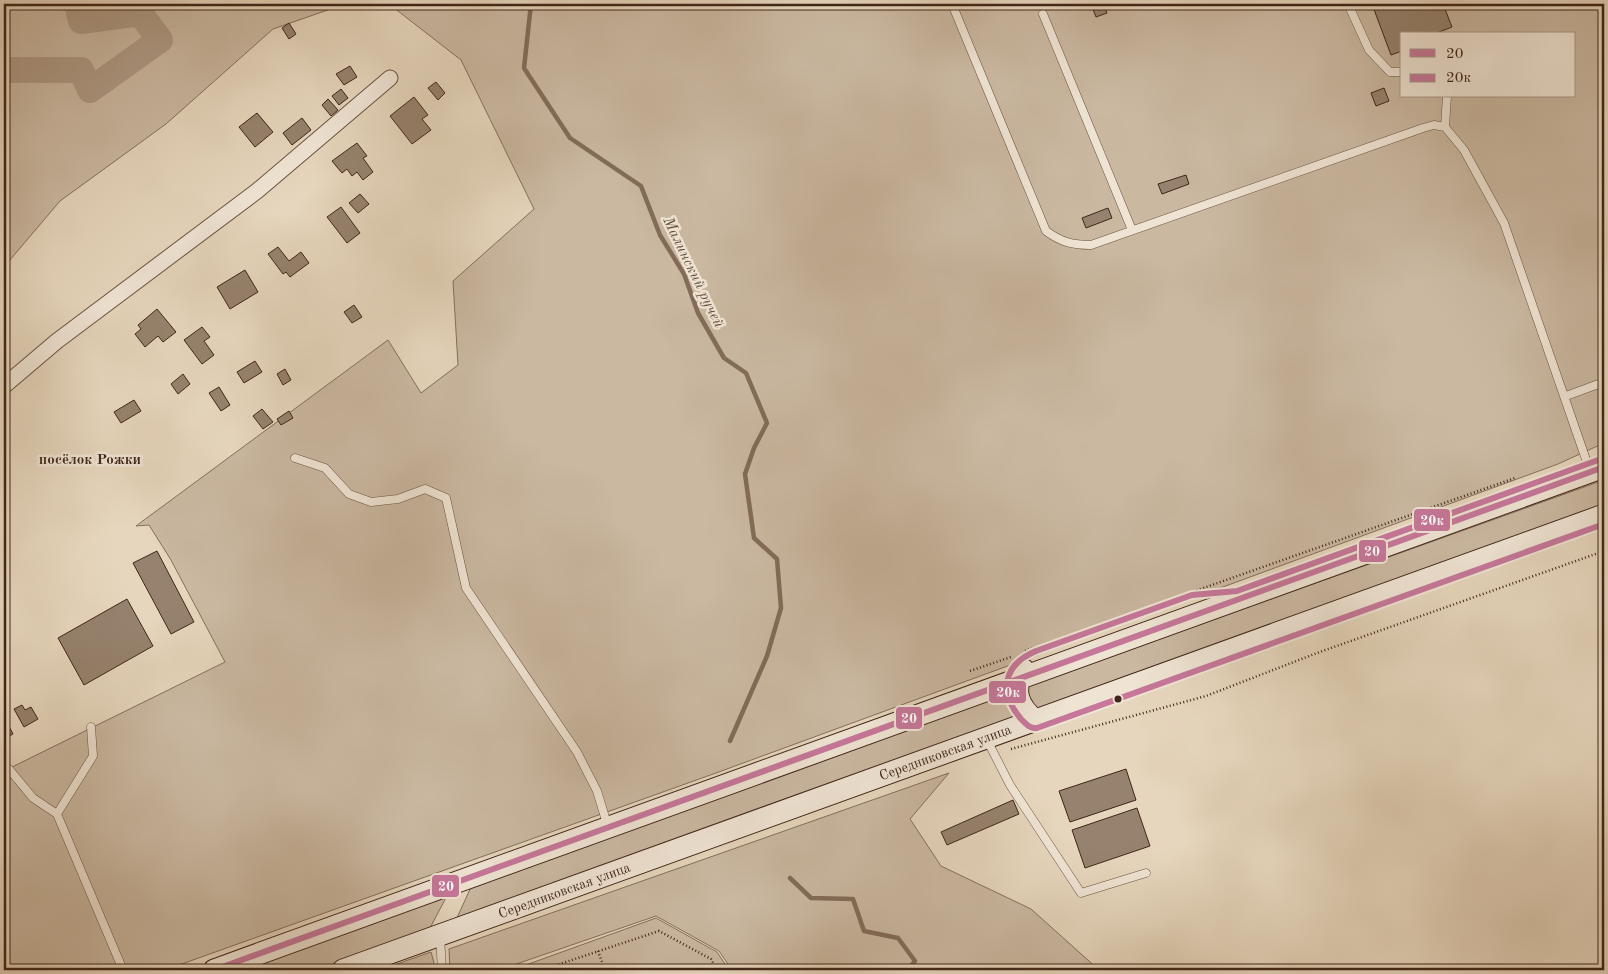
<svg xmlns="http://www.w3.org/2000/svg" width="1608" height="974" font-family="'Old Standard TT',serif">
  <rect width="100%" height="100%" fill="#e6d6bd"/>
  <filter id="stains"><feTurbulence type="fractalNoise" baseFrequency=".004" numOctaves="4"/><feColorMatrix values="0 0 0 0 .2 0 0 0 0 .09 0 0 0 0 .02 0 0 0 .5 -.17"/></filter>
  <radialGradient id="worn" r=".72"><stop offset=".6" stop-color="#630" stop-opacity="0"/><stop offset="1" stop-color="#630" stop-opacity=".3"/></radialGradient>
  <path fill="#cab8a1" stroke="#856f5c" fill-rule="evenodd" d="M4,4H345L273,29L166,124L60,201L4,267Z
    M389,4H1604V443L1558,464L716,773L165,970H4V771L225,662L171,560L149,525L136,526L388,340L421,393L458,365L453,281L534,209L461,60ZM1402,34H1574V96H1402Z
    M1604,480V510L456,920L472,885Z
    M949,773L910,819L941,866L1031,909L1099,970H732L719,951L656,916L499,970H450L449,949Z
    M449,892L430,928L317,970H235Z
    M656,918L717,952L729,970H512Z
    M431,952L436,970H380Z"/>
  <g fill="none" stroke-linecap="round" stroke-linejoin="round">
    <path stroke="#826c59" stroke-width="4.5" d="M531,4L524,68L570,138L641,186L660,235L684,274L698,313L724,358L746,373L767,423L754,448L745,474L754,538L777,559L781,608L767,656L730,741
      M790,878L811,898L853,899L864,931L898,938L915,961L908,970"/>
    <path stroke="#ae9a85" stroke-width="26" d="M4,70H81L90,90L160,40L140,13L81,21L77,4"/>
  </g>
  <path fill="#96826e" stroke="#402618" d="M1091,4H1111L1104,6L1107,13L1096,17Z
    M1372,4H1443L1452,27L1434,34H1402V51L1391,55Z
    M289,23L296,34L289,39L282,28Z
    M350,66L357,77L344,85L336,74Z
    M436,82L445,93L438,100L428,88Z
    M1384,88L1389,101L1376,106L1371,93Z
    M341,89L348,98L339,105L332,96Z
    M414,97L428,115L422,119L431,130L412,144L390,116Z
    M328,99L338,110L331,116L322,105Z
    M257,113L273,132L255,147L239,127Z
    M302,118L311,130L292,145L283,133Z
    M357,143L367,156L363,158L373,172L363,180L357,172L352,176L347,169L342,173L332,161Z
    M1186,175L1189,184L1162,194L1158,184Z
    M360,194L369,204L358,213L349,203Z
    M341,207L360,233L347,243L327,217Z
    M1108,208L1112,218L1086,228L1082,218Z
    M278,247L289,261L301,252L309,263L290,277L286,272L283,274L268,254Z
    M245,270L258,292L230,309L217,287Z
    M354,305L362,317L352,323L344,312Z
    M157,309L176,332L163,342L158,336L145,347L135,334L141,329L138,325Z
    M202,327L210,337L204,341L214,355L202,364L184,340Z
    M255,361L262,372L244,383L237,372Z
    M285,369L291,380L283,385L277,374Z
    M183,374L190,384L178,394L171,384Z
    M219,387L230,405L221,411L209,393Z
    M134,400L141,411L121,423L114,412Z
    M262,409L273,422L263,429L253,416Z
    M289,411L293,418L281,425L277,419Z
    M157,551L194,622L171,634L133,563Z
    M127,599L153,646L84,685L58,638Z
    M22,705L25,710L31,707L38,719L24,727L14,709Z
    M4,717L13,734L4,739Z
    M1126,769L1136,800L1070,822L1059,791Z
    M1013,800L1019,814L947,845L941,832Z
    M1137,808L1150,846L1085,868L1072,830Z"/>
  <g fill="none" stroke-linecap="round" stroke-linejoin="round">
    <defs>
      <path id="lane" d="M952,4L1046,231C1061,242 1072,245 1091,245L1423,128L1434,125L1445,127L1464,150L1504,223L1590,471
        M1348,4L1369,50L1390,72H1402
        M1043,14L1132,230
        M1445,127L1447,96
        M1566,396L1604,382
        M295,458L325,468L349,494L371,502L398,499L425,489L446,498L466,588L577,752L597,791L608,827
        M91,727L93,756L57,814L123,970
        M987,740L1010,785L1081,893L1146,873
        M9,769L33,798L57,814
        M440,937L442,970"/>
      <path id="street" d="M4,386L57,341L257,191L390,78"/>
      <path id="secondary" d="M1023,669C1013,691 1017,705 1035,720
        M214,970L1604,467
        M343,970L1604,515"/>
    </defs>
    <use href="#lane" stroke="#6a5241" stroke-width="9"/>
    <use href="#street" stroke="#6a5241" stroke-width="17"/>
    <use href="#secondary" stroke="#402618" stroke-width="23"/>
    <path stroke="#402618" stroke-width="2.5" stroke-dasharray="1 2.5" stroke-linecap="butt" d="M1025,651L1515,478
      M970,671L1011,657
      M1011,749L1206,696L1317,653L1604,551
      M598,951L605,970
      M542,970L659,931L711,959L717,970"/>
    <use href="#lane" stroke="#efe4d4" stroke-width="8"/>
    <use href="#street" stroke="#efe4d4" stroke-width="15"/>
    <use href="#secondary" stroke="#efe4d4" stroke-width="21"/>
    <defs>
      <path id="bus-1" d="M214,970L1604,467"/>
      <path id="bus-2" d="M1601,459L1237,591L1192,595L1036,651C1003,665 998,692 1021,719C1026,724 1030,729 1037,728L1604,524"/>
    </defs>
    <use href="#bus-1" stroke="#efe4d4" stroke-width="10"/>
    <use href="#bus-2" stroke="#efe4d4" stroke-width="10"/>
    <use href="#bus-1" stroke="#c6779a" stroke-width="6"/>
    <use href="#bus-2" stroke="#c6779a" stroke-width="6"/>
  </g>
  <circle fill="#402618" stroke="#efe4d4" stroke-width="2" cx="1118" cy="699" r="4.5"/>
  <g text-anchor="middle" stroke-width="5" stroke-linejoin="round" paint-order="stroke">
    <g font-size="14" fill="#402618" stroke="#efe4d4">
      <text transform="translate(945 752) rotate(-20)" y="5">Середниковская улица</text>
      <text transform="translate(564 890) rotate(-20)" y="5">Середниковская улица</text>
    </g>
    <g font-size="15" font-style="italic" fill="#614939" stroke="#efe4d4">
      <text transform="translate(694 272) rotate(64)" y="5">Малинский ручей</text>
    </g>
    <g font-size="15" font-weight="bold" fill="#402618" stroke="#efe4d4">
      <text x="90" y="464">посёлок Рожки</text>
    </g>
  </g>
  <g stroke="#efe4d4" stroke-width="2">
    <rect x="1413" y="508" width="38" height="24" rx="5" fill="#c6779a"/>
    <rect x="1358" y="539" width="29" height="24" rx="5" fill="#c6779a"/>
    <rect x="988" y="680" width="39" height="24" rx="5" fill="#c6779a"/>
    <rect x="895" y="706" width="28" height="24" rx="5" fill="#c6779a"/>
    <rect x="431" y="874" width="29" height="24" rx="5" fill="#c6779a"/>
  </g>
  <g font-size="14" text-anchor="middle" font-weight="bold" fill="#fff">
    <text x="1432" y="525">20к</text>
    <text x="1372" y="556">20</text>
    <text x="1008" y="697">20к</text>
    <text x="909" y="723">20</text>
    <text x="446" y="891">20</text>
  </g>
  <rect width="1608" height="974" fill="none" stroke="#e6d6bd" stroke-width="20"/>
  <rect x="5" y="5" width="1598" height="964" fill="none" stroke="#402618" stroke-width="2.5"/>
  <rect x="10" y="10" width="1588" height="954" fill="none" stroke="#402618"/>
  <rect x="1400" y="32" width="175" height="65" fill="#efe4d4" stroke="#a99889"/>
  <rect x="1410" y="49" width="25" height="8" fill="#c6779a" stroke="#a99889"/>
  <text x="1446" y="58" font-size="15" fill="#402618">20</text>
  <rect x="1410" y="74" width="25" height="8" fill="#c6779a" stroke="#a99889"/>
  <text x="1446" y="82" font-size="15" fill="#402618">20к</text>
  <rect width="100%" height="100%" filter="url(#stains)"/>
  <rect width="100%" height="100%" fill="url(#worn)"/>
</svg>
